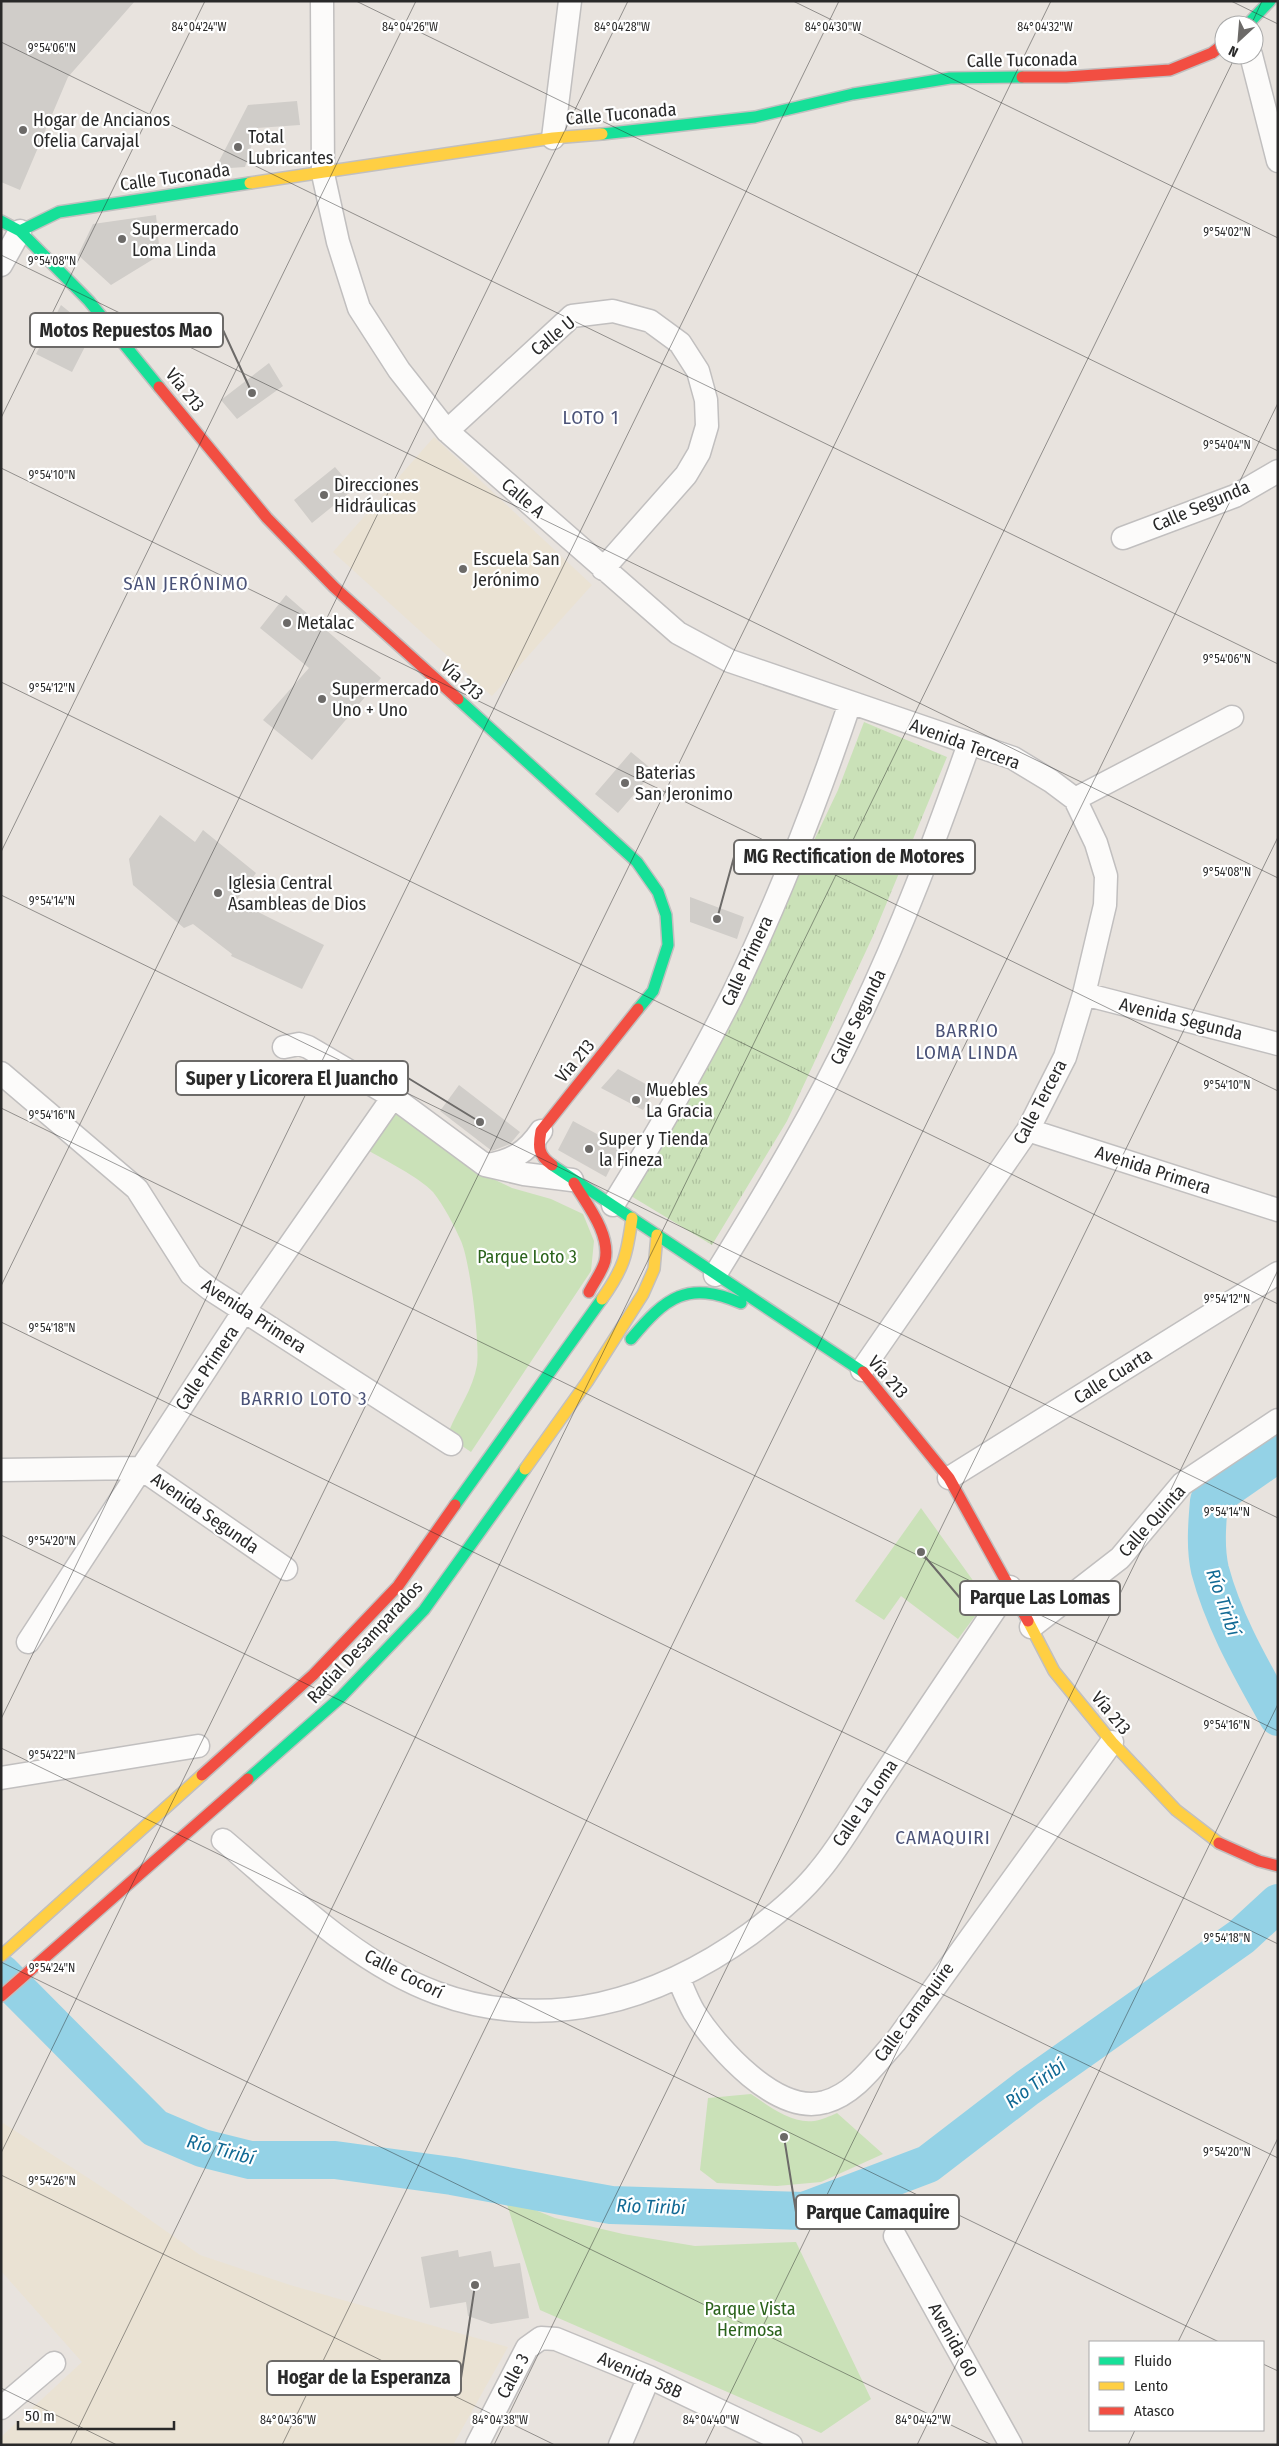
<svg xmlns="http://www.w3.org/2000/svg" width="1279" height="2446" font-family="'Fira Sans Condensed',sans-serif">
  <defs>
    <pattern id="grass-tufts" width="24" height="20" patternUnits="userSpaceOnUse" patternTransform="scale(1.25)"><rect width="24" height="20" fill="#cae1b8"/><path d="M3 7l-1-3M5 7V3M7 7l1-3M15 17l-1-3M17 17v-4M19 17l1-3" fill="none" stroke="#aec19e"/></pattern>
  </defs>
  <rect width="100%" height="100%" fill="#e8e3de"/>
  <path fill="#eae2d3" d="M434,437L592,585L492,696L333,552Z
    M3,2123L116,2196L200,2255L290,2285L508,2347L453,2445H1V2437L82,2362L1,2271V2125Z"/>
  <path fill="url(#grass-tufts)" d="M864,722L947,757L873,936L787,1121L712,1245L631,1196L709,1061L838,790Z"/>
  <path fill="#cae1b8" d="M391,1113H401L489,1177L512,1188L551,1199L583,1214L594,1241L591,1271L471,1452L449,1437V1431C458,1409 473,1389 477,1365C480,1343 470,1261 461,1241C454,1225 444,1206 433,1192C419,1177 384,1160 366,1149Z
    M921,1508L987,1600L958,1639L901,1596L884,1620L855,1601Z
    M751,2094C769,2106 791,2124 814,2121C822,2120 830,2116 837,2113L883,2154L821,2182L777,2186L717,2183L700,2170L708,2098Z
    M505,2198L555,2218L623,2234L695,2246L796,2242L871,2399L821,2433L540,2310Z"/>
  <g fill="none" stroke-linecap="round" stroke-linejoin="round">
    <path stroke="#94d2e6" stroke-width="38" d="M1278,1453L1209,1501C1207,1524 1205,1548 1210,1570C1224,1623 1252,1670 1278,1717
      M1,1973L155,2128L202,2148L250,2160H335L452,2176L611,2205L804,2211L928,2164L1027,2088L1241,1937L1278,1903"/>
  </g>
  <path fill="#d0cdc9" d="M1,1H135L68,77L20,190L1,182Z
    M297,101L300,125L257,128L245,167L215,169L248,105Z
    M156,215L160,255L111,285L78,255L93,224Z
    M61,305L93,331L72,372L36,354Z
    M269,363L283,386L237,419L221,400Z
    M335,467L354,489L312,523L294,500Z
    M286,595L381,678L312,760L263,720L309,668L260,628Z
    M631,752L654,771L618,813L595,794Z
    M160,815L195,842L203,830L256,873L236,901L324,945L302,989L231,956L232,954L193,924L184,928L133,885L129,859Z
    M690,897L744,917L737,939L690,922Z
    M618,1069L655,1089L643,1110L601,1088Z
    M459,1085L520,1132L510,1144L492,1151L440,1111Z
    M573,1121L621,1147L606,1177L558,1150Z
    M458,2250L459,2257L491,2251L494,2267L520,2263L529,2318L491,2324L468,2316L466,2302L430,2308L421,2257Z"/>
  <g fill="none" stroke-linecap="round" stroke-linejoin="round">
    <defs>
      <path id="street" d="M322,1L323,174L338,242L359,308L399,370L447,431L678,633L730,661L1013,758L1051,781L1075,799L1096,843L1106,876L1105,905L1084,994L1065,1057L1028,1130L862,1370
        M1251,55L1278,161
        M553,138L570,1
        M1,265L20,231
        M447,431L572,316L613,311L650,321L680,343L698,371L706,400L707,426L699,453L686,475L603,569
        M1123,538L1235,496L1278,471
        M1075,799L1232,717
        M1084,994L1278,1044
        M284,1047L299,1044L308,1047L393,1097L485,1165L524,1174L572,1180
        M1,1073L137,1189L191,1274L210,1289L451,1444
        M1028,1130L1278,1210
        M486,1165C511,1162 527,1152 541,1131
        M613,1205C655,1137 695,1069 731,998C778,902 816,804 850,703
        M715,1275C767,1191 817,1107 859,1018C902,929 936,837 969,744
        M1,1470L140,1468L286,1569
        M949,1478L1278,1273
        M1031,1627L1120,1558L1182,1484L1278,1420
        M28,1642L244,1311L393,1097
        M1,1778L198,1746
        M223,1840C288,1895 357,1964 437,1993C548,2034 658,2000 750,1934C774,1916 800,1895 819,1871C842,1844 860,1810 880,1781C923,1716 967,1651 1010,1587
        M678,1977C683,1989 688,2002 694,2012C717,2048 777,2116 825,2102C855,2094 876,2063 896,2041L1112,1742
        M895,2236L1011,2445
        M1,2408L54,2363
        M477,2445L527,2348L541,2338L556,2339L649,2377L791,2445
        M620,2445L649,2377"/>
      <path id="fast" d="M1247,25L1270,1
        M602,134L755,117L853,94L950,78L1022,77
        M1,221L20,231L89,301L159,387
        M20,231L59,212L250,183
        M458,699L637,862L658,892L666,915L668,945L653,991L638,1009
        M552,1165L863,1372
        M631,1339C666,1297 687,1280 741,1303
        M455,1505L602,1299
        M248,1779L340,1698L424,1610L525,1469"/>
      <path id="slow" d="M250,183L553,138L602,134
        M602,1299C624,1268 627,1255 632,1218
        M525,1469L587,1382L643,1294L654,1269L657,1235
        M1028,1621L1054,1671L1112,1742L1176,1810L1219,1843
        M1,1956L202,1775"/>
      <path id="jam" d="M1022,77H1066L1170,70L1212,53L1224,44
        M159,387L267,518L334,587L458,699
        M552,1165C538,1155 538,1147 541,1131L638,1009
        M574,1183C587,1205 611,1234 605,1261C602,1272 594,1282 589,1292
        M863,1372L949,1478L1028,1621
        M202,1775L313,1675L398,1586L455,1505
        M1219,1843L1259,1861L1278,1866
        M1,1996L248,1779"/>
    </defs>
    <use href="#street" stroke="#c1bfbf" stroke-width="25"/>
    <use href="#fast" stroke="#c1bfbf" stroke-width="14"/>
    <use href="#slow" stroke="#c1bfbf" stroke-width="14"/>
    <use href="#jam" stroke="#c1bfbf" stroke-width="14"/>
    <use href="#street" stroke="#fcfbfa" stroke-width="22"/>
    <use href="#fast" stroke="#16e098" stroke-width="11"/>
    <use href="#slow" stroke="#ffcf43" stroke-width="11"/>
    <use href="#jam" stroke="#f24e42" stroke-width="11"/>
  </g>
  <path fill="none" stroke="#292929" stroke-width="1" stroke-opacity="0.45" d="M356,1L1278,451M793,1L1278,238M1231,1L1278,24M1251,25L1262,1M1,42L1278,664M1,255L1278,878M1,418L205,1M1,468L1278,1091M1,682L1278,1304M1,852L416,1M1,895L1278,1518M1,1108L1278,1731M1,1286L628,1M1,1322L1278,1944M1,1535L1278,2158M1,1719L839,1M1,1748L1219,2342M1,1962L992,2445M1,2153L1051,1M1,2175L555,2445M1178,2342L1278,2138M1263,2364L1278,2371M1,2388L117,2445M70,2445L1236,55M282,2445L1278,403M494,2445L1278,837M705,2445L1278,1270M917,2445L1278,1704M1128,2445L1135,2430"/>
  <g fill="#6c6a68" stroke="#fff" stroke-width="2">
    <circle cx="23" cy="130" r="5"/>
    <circle cx="238" cy="147" r="5"/>
    <circle cx="122" cy="239" r="5"/>
    <circle cx="324" cy="495" r="5"/>
    <circle cx="463" cy="569" r="5"/>
    <circle cx="287" cy="623" r="5"/>
    <circle cx="322" cy="699" r="5"/>
    <circle cx="625" cy="783" r="5"/>
    <circle cx="218" cy="893" r="5"/>
    <circle cx="636" cy="1100" r="5"/>
    <circle cx="589" cy="1149" r="5"/>
  </g>
  <g text-anchor="middle" stroke-width="4.5" stroke-linejoin="round" paint-order="stroke">
    <g font-size="18" fill="#292929" stroke="#fff">
      <text transform="translate(1022 60) rotate(-1)" y="6">Calle Tuconada</text>
      <text transform="translate(621 114) rotate(-5)" y="6">Calle Tuconada</text>
      <text transform="translate(175 177) rotate(-8)" y="6">Calle Tuconada</text>
      <text transform="translate(553 336) rotate(-39)" y="6">Calle U</text>
      <text transform="translate(185 390) rotate(51)" y="6">Vía 213</text>
      <text transform="translate(523 498) rotate(41)" y="6">Calle A</text>
      <text transform="translate(1201 506) rotate(-23)" y="6">Calle Segunda</text>
      <text transform="translate(462 680) rotate(42)" y="6">Vía 213</text>
      <text transform="translate(965 744) rotate(20)" y="6">Avenida Tercera</text>
      <text transform="translate(747 961) rotate(-65)" y="6">Calle Primera</text>
      <text transform="translate(858 1017) rotate(-64)" y="6">Calle Segunda</text>
      <text transform="translate(1181 1019) rotate(14)" y="6">Avenida Segunda</text>
      <text transform="translate(575 1061) rotate(-50)" y="6">Vía 213</text>
      <text transform="translate(1040 1102) rotate(-62)" y="6">Calle Tercera</text>
      <text transform="translate(1153 1170) rotate(18)" y="6">Avenida Primera</text>
      <text transform="translate(254 1316) rotate(33)" y="6">Avenida Primera</text>
      <text transform="translate(207 1368) rotate(-56)" y="6">Calle Primera</text>
      <text transform="translate(1113 1376) rotate(-32)" y="6">Calle Cuarta</text>
      <text transform="translate(888 1377) rotate(48)" y="6">Vía 213</text>
      <text transform="translate(205 1513) rotate(35)" y="6">Avenida Segunda</text>
      <text transform="translate(1152 1521) rotate(-48)" y="6">Calle Quinta</text>
      <text transform="translate(365 1642) rotate(-47)" y="6">Radial Desamparados</text>
      <text transform="translate(1111 1713) rotate(50)" y="6">Vía 213</text>
      <text transform="translate(865 1803) rotate(-56)" y="6">Calle La Loma</text>
      <text transform="translate(404 1974) rotate(27)" y="6">Calle Cocorí</text>
      <text transform="translate(914 2012) rotate(-53)" y="6">Calle Camaquire</text>
      <text transform="translate(953 2340) rotate(61)" y="6">Avenida 60</text>
      <text transform="translate(640 2375) rotate(24)" y="6">Avenida 58B</text>
      <text transform="translate(513 2376) rotate(-62)" y="6">Calle 3</text>
    </g>
    <g font-size="18" fill="#292929" stroke="#fff" text-anchor="start">
      <text x="33" y="126">Hogar de Ancianos<tspan x="33" dy="21">Ofelia Carvajal</tspan></text>
      <text x="248" y="143">Total<tspan x="248" dy="21">Lubricantes</tspan></text>
      <text x="132" y="235">Supermercado<tspan x="132" dy="21">Loma Linda</tspan></text>
      <text x="334" y="491">Direcciones<tspan x="334" dy="21">Hidráulicas</tspan></text>
      <text x="473" y="565">Escuela San<tspan x="473" dy="21">Jerónimo</tspan></text>
      <text x="297" y="629">Metalac</text>
      <text x="332" y="695">Supermercado<tspan x="332" dy="21">Uno + Uno</tspan></text>
      <text x="635" y="779">Baterias<tspan x="635" dy="21">San Jeronimo</tspan></text>
      <text x="228" y="889">Iglesia Central<tspan x="228" dy="21">Asambleas de Dios</tspan></text>
      <text x="646" y="1096">Muebles<tspan x="646" dy="21">La Gracia</tspan></text>
      <text x="599" y="1145">Super y Tienda<tspan x="599" dy="21">la Fineza</tspan></text>
    </g>
    <g font-size="18" fill="#2b631c" stroke="#fff">
      <text x="527" y="1263">Parque Loto 3</text>
      <text x="750" y="2315">Parque Vista<tspan x="750" dy="21">Hermosa</tspan></text>
    </g>
    <g font-size="19" letter-spacing="1" fill="#4b5378" stroke="#fff">
      <text x="591" y="424">LOTO 1</text>
      <text x="186" y="590">SAN JERÓNIMO</text>
      <text x="967" y="1037">BARRIO<tspan x="967" dy="22">LOMA LINDA</tspan></text>
      <text x="304" y="1405">BARRIO LOTO 3</text>
      <text x="943" y="1844">CAMAQUIRI</text>
    </g>
    <g font-size="19" font-style="italic" fill="#116994" stroke="#fff">
      <text transform="translate(1224 1602) rotate(71)" y="7">Río Tiribí</text>
      <text transform="translate(1035 2083) rotate(-36)" y="7">Río Tiribí</text>
      <text transform="translate(221 2149) rotate(15)" y="7">Río Tiribí</text>
      <text transform="translate(651 2206) rotate(2)" y="7">Río Tiribí</text>
    </g>
  </g>
  <g font-size="12" text-anchor="middle" fill="#292929" stroke="#fff" stroke-width="4.5" stroke-linejoin="round" paint-order="stroke">
    <text x="199" y="31">84°04'24"W</text>
    <text x="410" y="31">84°04'26"W</text>
    <text x="622" y="31">84°04'28"W</text>
    <text x="833" y="31">84°04'30"W</text>
    <text x="1045" y="31">84°04'32"W</text>
    <text x="52" y="52">9°54'06"N</text>
    <text x="1227" y="236">9°54'02"N</text>
    <text x="52" y="265">9°54'08"N</text>
    <text x="1227" y="449">9°54'04"N</text>
    <text x="52" y="479">9°54'10"N</text>
    <text x="1227" y="663">9°54'06"N</text>
    <text x="52" y="692">9°54'12"N</text>
    <text x="1227" y="876">9°54'08"N</text>
    <text x="52" y="905">9°54'14"N</text>
    <text x="1227" y="1089">9°54'10"N</text>
    <text x="52" y="1119">9°54'16"N</text>
    <text x="1227" y="1303">9°54'12"N</text>
    <text x="52" y="1332">9°54'18"N</text>
    <text x="1227" y="1516">9°54'14"N</text>
    <text x="52" y="1545">9°54'20"N</text>
    <text x="1227" y="1729">9°54'16"N</text>
    <text x="52" y="1759">9°54'22"N</text>
    <text x="1227" y="1942">9°54'18"N</text>
    <text x="52" y="1972">9°54'24"N</text>
    <text x="1227" y="2156">9°54'20"N</text>
    <text x="52" y="2185">9°54'26"N</text>
    <text x="288" y="2424">84°04'36"W</text>
    <text x="500" y="2424">84°04'38"W</text>
    <text x="711" y="2424">84°04'40"W</text>
    <text x="923" y="2424">84°04'42"W</text>
  </g>
  <path fill="none" stroke="#6c6a68" stroke-width="2" d="M252 393L223 330M717 919L734 857M480 1122L408 1078M921 1552L960 1598M784 2137L796 2212M475 2285L461 2378"/>
  <g fill="#6c6a68" stroke="#fff" stroke-width="2">
    <circle cx="252" cy="393" r="5"/>
    <circle cx="717" cy="919" r="5"/>
    <circle cx="480" cy="1122" r="5"/>
    <circle cx="921" cy="1552" r="5"/>
    <circle cx="784" cy="2137" r="5"/>
    <circle cx="475" cy="2285" r="5"/>
  </g>
  <g fill="#fff" stroke="#6c6a68" stroke-width="2">
    <rect x="30" y="313" width="193" height="34" rx="5"/>
    <rect x="734" y="840" width="241" height="34" rx="5"/>
    <rect x="176" y="1061" width="232" height="34" rx="5"/>
    <rect x="960" y="1581" width="160" height="34" rx="5"/>
    <rect x="796" y="2195" width="163" height="34" rx="5"/>
    <rect x="267" y="2361" width="194" height="34" rx="5"/>
  </g>
  <g font-size="19" text-anchor="middle" font-weight="bold" fill="#292929">
    <text x="126" y="337">Motos Repuestos Mao</text>
    <text x="854" y="863">MG Rectification de Motores</text>
    <text x="292" y="1085">Super y Licorera El Juancho</text>
    <text x="1040" y="1604">Parque Las Lomas</text>
    <text x="878" y="2219">Parque Camaquire</text>
    <text x="364" y="2384">Hogar de la Esperanza</text>
  </g>
  <rect width="1279" height="2446" fill="none" stroke="#292929" stroke-width="5"/>
  <rect x="1089" y="2341" width="175" height="90" fill="#ffffff" stroke="#a9a9a9"/>
  <rect x="1099" y="2357" width="25" height="8" fill="#16e098" stroke="#a9a9a9"/>
  <text x="1134" y="2366" font-size="15" fill="#292929">Fluido</text>
  <rect x="1099" y="2382" width="25" height="8" fill="#ffcf43" stroke="#a9a9a9"/>
  <text x="1134" y="2391" font-size="15" fill="#292929">Lento</text>
  <rect x="1099" y="2407" width="25" height="8" fill="#f24e42" stroke="#a9a9a9"/>
  <text x="1134" y="2416" font-size="15" fill="#292929">Atasco</text>
  <g transform="translate(1239 40) rotate(206)"><circle r="24" fill="#ffffff" stroke="#a9a9a9"/>
  <path d="M0-4L9 19L0 12L-9 19Z" fill="#6c6a68"/>
  <text y="-8" font-size="14" font-weight="bold" text-anchor="middle" fill="#292929">N</text>
  </g>
  <path d="M18 2421v8h156v-8" fill="none" stroke="#292929" stroke-width="2.5"/>
  <text x="25" y="2421" font-size="15" fill="#292929" stroke="#ffffff" stroke-width="4" paint-order="stroke">50 m</text>
</svg>
